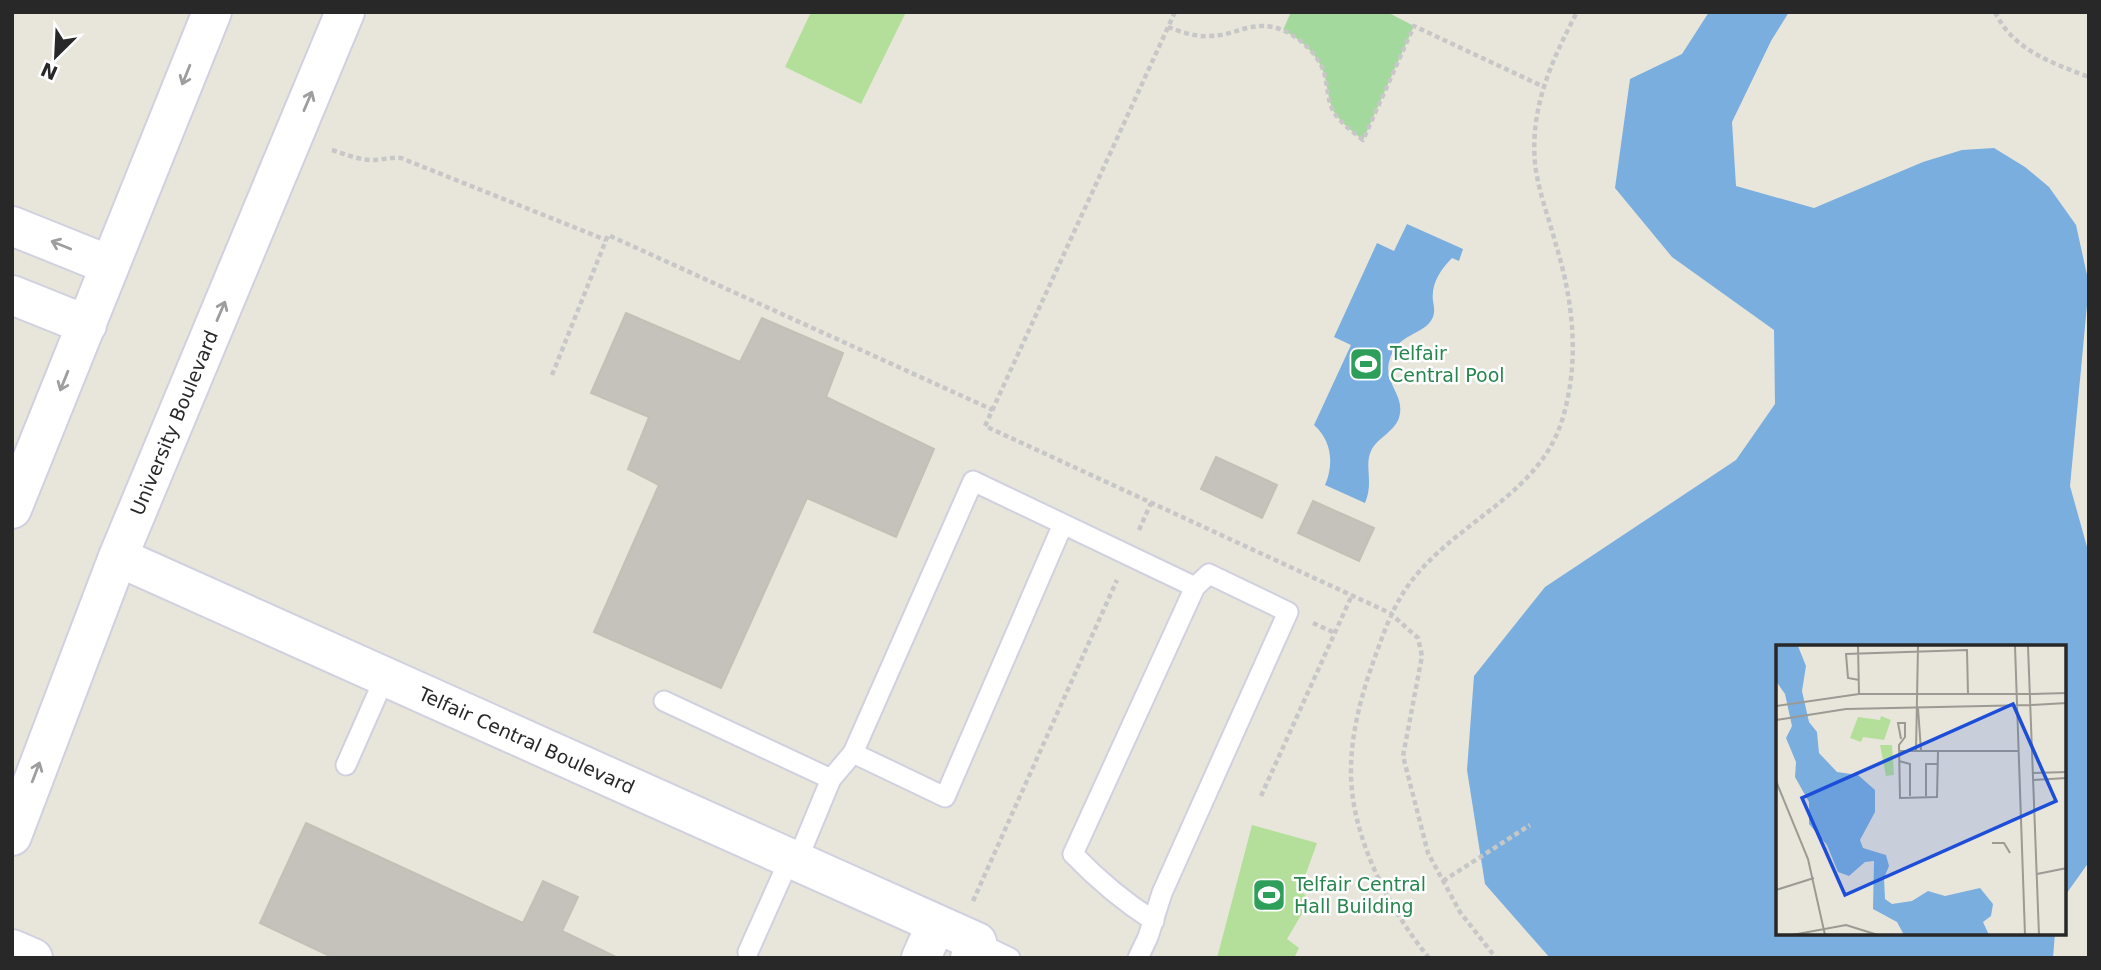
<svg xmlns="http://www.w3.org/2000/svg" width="2101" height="970" font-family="'DejaVu Sans',sans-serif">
  <rect width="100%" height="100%" fill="#e8e6db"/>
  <path fill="#a4d99d" d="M1291,12H1387L1414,26L1363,140C1353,132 1341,123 1334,112C1328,101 1328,87 1324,74C1318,54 1301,40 1283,30Z"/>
  <path fill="#b3df9a" d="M811,12H906L861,104L785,67Z
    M1252,825L1317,843L1300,890L1310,900L1287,939L1299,948L1294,958H1217Z"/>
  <path fill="#79aedf" d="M1709,12H1789L1771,41L1732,122L1736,186L1814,208L1923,162L1962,150L1994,148L2025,167L2049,187L2076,225L2089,284L2070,486L2089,554V862L2064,897V646H1777V933H2055L2053,958H1550L1485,884L1467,770L1474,676L1545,587L1736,460L1775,404L1774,330L1672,257L1615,188L1630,79L1682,54Z
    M1407,224L1463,249L1459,261L1452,258C1440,270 1431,284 1433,301C1434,307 1435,311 1433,317C1424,337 1397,331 1389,362C1384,382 1403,394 1400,413C1398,431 1378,436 1371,451C1364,466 1374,482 1365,503L1325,485C1334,464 1332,441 1314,425L1351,345L1334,337L1377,243L1394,251Z"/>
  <path fill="#c4c2ba" stroke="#c3c1b5" stroke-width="2" d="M626,313L740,362L762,318L843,353L826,397L934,449L896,537L807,498L721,688L594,632L659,485L628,469L649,417L591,393Z
    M1216,457L1277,485L1262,518L1201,489Z
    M1313,501L1374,528L1359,561L1298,533Z
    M306,823L523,923L543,881L578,897L562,931L618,958H334L260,923Z"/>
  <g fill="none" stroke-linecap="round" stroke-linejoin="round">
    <defs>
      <path id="lane" d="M664,701L831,779
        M853,753L945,797L1063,524
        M346,765L385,677
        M797,861L831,779L853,753L973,481L1195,587L1209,574L1288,612L1162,893L1148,937L1138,958
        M1154,921C1124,902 1098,880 1073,854L1195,587
        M977,942L1010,958
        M748,952L790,858"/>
      <g id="street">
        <path d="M12,226L109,265"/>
        <path d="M12,295L87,325"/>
        <path id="s1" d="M118,557L977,942L970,958"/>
        <path d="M921,958L936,924"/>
      </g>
      <g id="secondary">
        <path d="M12,509L212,12"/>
        <path id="s2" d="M12,836L118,557L345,12"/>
        <path d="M12,949L33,958"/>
      </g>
    </defs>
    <use href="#lane" stroke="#d1d0df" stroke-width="23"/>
    <use href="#street" stroke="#d1d0df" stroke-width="42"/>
    <use href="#secondary" stroke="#d1d0df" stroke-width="42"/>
    <path stroke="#c7c7c7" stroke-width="4.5" stroke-dasharray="5 3.5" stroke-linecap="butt" d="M1175,12L985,426L1390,613L1418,638L1422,656L1403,756L1428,853L1460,912L1496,958
      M1995,12C2013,50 2052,63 2089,77
      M1168,27C1181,32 1195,37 1210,36C1232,36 1250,22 1273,27C1295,32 1317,52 1324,72C1328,86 1327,102 1335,114C1342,124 1353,132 1363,140L1414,26L1542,86
      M332,150C345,154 358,160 372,160C382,160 391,157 401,158L606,240
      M552,375L608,235L993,410
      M1139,530L1151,503
      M1313,623L1335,633
      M1261,796L1352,595
      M1443,881L1530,825
      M973,901L1117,580
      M1429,958C1389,909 1350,835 1351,770C1351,733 1362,692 1375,657C1386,626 1396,598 1418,573C1466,517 1542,491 1563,417C1580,360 1573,300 1556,245C1549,218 1538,191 1535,163C1530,107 1552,60 1577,12"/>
    <use href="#lane" stroke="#fff" stroke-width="19"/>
    <use href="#street" stroke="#fff" stroke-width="38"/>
    <use href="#secondary" stroke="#fff" stroke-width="38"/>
  </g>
  <defs><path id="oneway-shaft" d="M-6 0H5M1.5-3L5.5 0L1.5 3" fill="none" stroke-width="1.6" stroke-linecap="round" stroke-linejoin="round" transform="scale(1.75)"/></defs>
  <g stroke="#9e9e9e">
    <use href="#oneway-shaft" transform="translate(186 75) rotate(112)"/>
    <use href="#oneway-shaft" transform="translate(308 101) rotate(-67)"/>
    <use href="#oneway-shaft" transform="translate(61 245) rotate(-158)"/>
    <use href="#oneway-shaft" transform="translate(221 311) rotate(-67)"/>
    <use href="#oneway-shaft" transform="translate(64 381) rotate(112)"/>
    <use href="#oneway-shaft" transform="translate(36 772) rotate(-69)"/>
  </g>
  <defs>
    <symbol id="stadium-square" viewBox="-11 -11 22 22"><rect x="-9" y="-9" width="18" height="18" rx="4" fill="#2e9e5b" stroke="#fff"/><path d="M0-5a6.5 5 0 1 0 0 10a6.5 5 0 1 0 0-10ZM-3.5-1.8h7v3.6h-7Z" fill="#fff"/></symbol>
  </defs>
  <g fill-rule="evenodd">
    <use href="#stadium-square" x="1347" y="345" width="38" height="38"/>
    <use href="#stadium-square" x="1250" y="876" width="38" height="38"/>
  </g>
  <g text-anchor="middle" stroke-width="5" stroke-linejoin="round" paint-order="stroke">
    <g font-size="19" fill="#27864d" stroke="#fff" text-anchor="start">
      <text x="1390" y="360">Telfair<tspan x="1390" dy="22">Central Pool</tspan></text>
      <text x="1294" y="891">Telfair Central<tspan x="1294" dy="22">Hall Building</tspan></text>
    </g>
    <g font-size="19" fill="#282828" stroke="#fff">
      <text dy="7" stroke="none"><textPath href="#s2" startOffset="444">University Boulevard</textPath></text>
      <text dy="7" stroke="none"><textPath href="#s1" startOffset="448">Telfair Central Boulevard</textPath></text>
    </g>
  </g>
  <g transform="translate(1776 645)">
    <rect width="290" height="290" fill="#e8e6db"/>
    <path d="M105,71L115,75L108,95L87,92L85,97L74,93L82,72L104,75ZM104,100H116L118,130L110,131Z" fill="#b3df9a"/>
    <path d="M0,1H22L30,21L26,46L33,77L41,87L43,108L61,127L82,130L99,145V167L84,195L87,203L110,210L113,221L108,233L109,254L116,259L136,256L152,246L169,251L204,243L217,259L215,271L207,277L213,290H128L121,277L97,264L98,216L89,217L73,231L62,227L51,200L33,179V157L19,132L20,117L10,93L16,81L9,49L0,36Z" fill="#79aedf"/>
    <path fill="none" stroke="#9b9a93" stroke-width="2" d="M82,1L83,49M239,1L249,290M252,1L263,290M83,35L72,33L70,9L191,5L192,49M254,49L291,48M255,60L291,58M0,61L83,49H254M142,63L145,106M0,75L70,64L255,60M125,94L122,78H129V92L123,100L124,153L161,152L162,106M123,106H243M140,106L142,1M123,116L134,119V151M257,128L291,127M257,135L291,133M0,136L32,214L49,290M150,151V119H161M216,198H228L234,208M261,229L291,223M0,245L38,233M16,290L70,280L102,290"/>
    <path fill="#1d4ed8" fill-opacity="0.15" stroke="#1d4ed8" stroke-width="3.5" d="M237,59L280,156L69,250L26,153Z"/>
    <rect width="290" height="290" fill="none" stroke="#282828" stroke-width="3.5"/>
  </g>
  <rect width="2101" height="970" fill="none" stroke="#282828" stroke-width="28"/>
  <g transform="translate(56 56) rotate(204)" stroke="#ffffff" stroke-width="5" paint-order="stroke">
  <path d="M0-5L12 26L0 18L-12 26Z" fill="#282828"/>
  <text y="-10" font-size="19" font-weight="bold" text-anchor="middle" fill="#282828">N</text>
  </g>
</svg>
